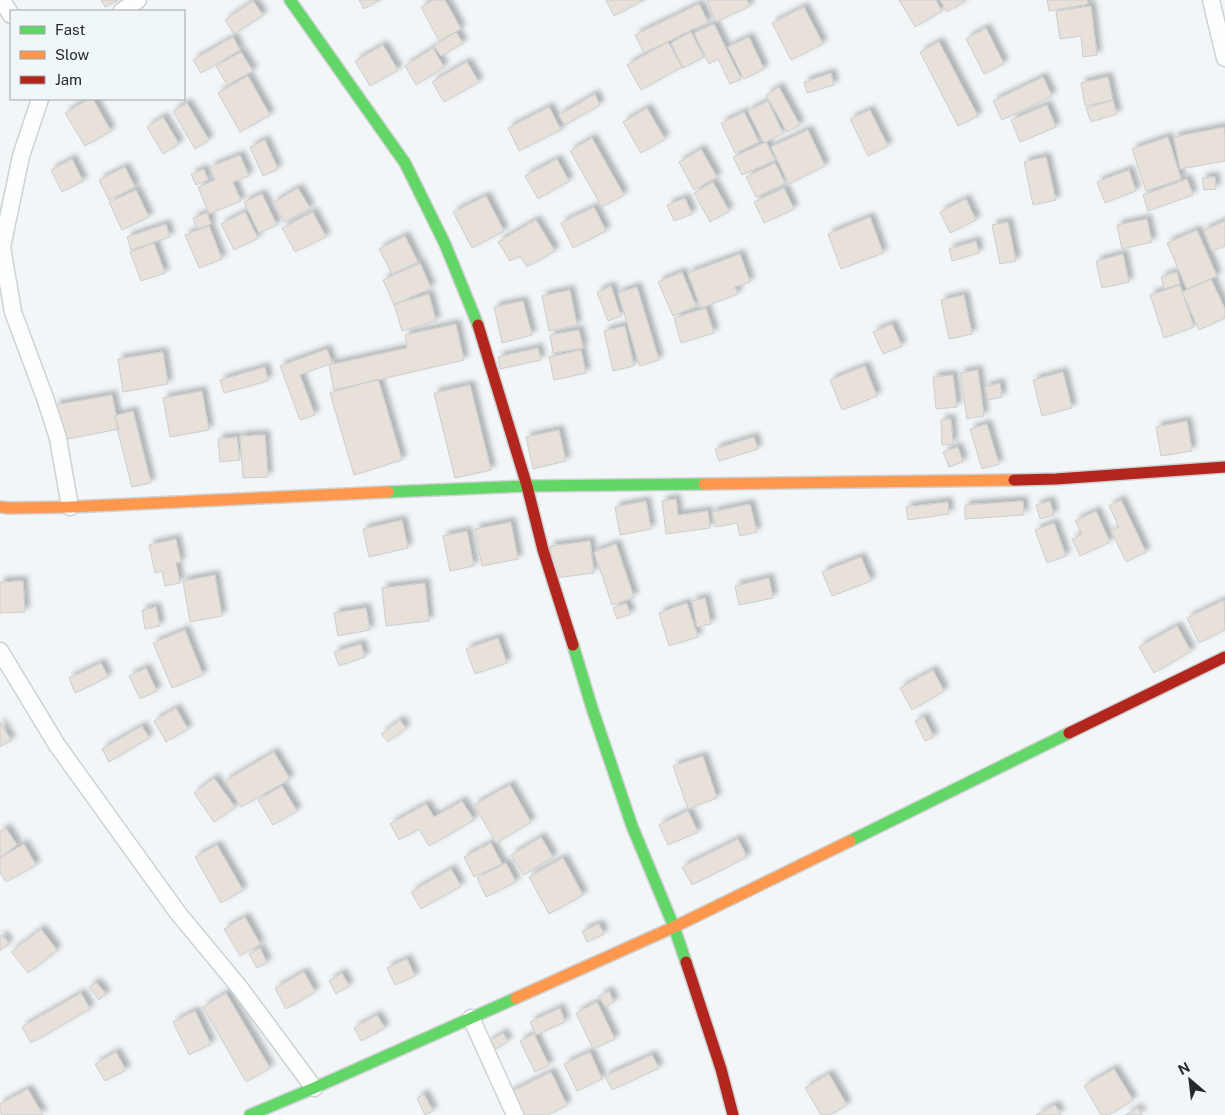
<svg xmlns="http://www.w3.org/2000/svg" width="1225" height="1115" font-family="'Public Sans',sans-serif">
  <defs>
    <filter id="shadow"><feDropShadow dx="4.5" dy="-4.5" stdDeviation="2.5" flood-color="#0004"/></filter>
  </defs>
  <rect width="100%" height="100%" fill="#f2f6f8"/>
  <path fill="#e7e1da" stroke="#cdcdce" filter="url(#shadow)" d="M101,0H117V1L105,7Z
    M359,0H380L364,9Z
    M434,0H445L461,29L439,41L421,7Z
    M606,0H644L614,16Z
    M708,0H747L750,6L716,22L707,1Z
    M899,0H936L942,11L915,27Z
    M940,0H963L964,2L947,12Z
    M1047,0H1087L1088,4L1049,11Z
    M253,1L263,15L234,34L225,20Z
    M699,4L708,22L644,53L635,35Z
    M1091,6L1097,55L1083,57L1081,36L1060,39L1056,11Z
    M804,7L823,44L791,60L772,23Z
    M714,24L741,79L730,84L718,59L709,64L694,33Z
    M986,28L1004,64L984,74L966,39Z
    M456,32L463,43L441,56L434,46Z
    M691,32L704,57L683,68L671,43Z
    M233,37L240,50L201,73L193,60Z
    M749,37L764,69L744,79L728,47Z
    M668,42L682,67L641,90L627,65Z
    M939,42L978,116L958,126L920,52Z
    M383,45L398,70L370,86L355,61Z
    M433,48L444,67L416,85L405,66Z
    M241,52L253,71L227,85L216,66Z
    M467,62L479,82L444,102L432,82Z
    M831,73L834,85L807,93L804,82Z
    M248,76L270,115L240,132L218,93Z
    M1043,77L1052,96L1002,120L993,101Z
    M1108,77L1113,100L1085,106L1081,83Z
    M779,87L800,125L787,132L766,95Z
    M595,94L600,105L565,125L559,115Z
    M89,99H93L111,131L85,146L65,113Z
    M1113,100L1117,114L1091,122L1086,108Z
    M768,101L783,133L764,143L748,111Z
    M187,103L209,140L195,149L173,111Z
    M1047,105L1056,127L1020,142L1011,120Z
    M549,107L561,130L519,151L508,128Z
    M647,108L665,139L641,153L623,122Z
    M870,110L888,146L868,156L850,119Z
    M744,112L759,142L735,153L721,123Z
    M163,117L179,144L163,154L147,127Z
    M1224,127L1225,135V161L1180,169L1174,137Z
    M808,130L825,166L789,184L771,147Z
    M1168,137L1181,179L1146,191L1132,149Z
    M592,138L624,195L602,207L570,151Z
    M265,140L278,169L263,176L250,147Z
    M766,142L775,160L742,175L733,157Z
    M701,149L717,177L694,190L679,162Z
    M240,155L249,176L233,182L241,201L209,214L198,187L215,180L210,167Z
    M1046,157L1056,200L1033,205L1024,162Z
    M72,159L83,181L62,192L51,170Z
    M557,159L569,181L538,199L525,176Z
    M775,163L785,183L756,197L746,177Z
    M125,167L135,187L109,200L99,180Z
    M204,169L208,180L196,185L191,174Z
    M1129,170L1136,191L1105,203L1097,182Z
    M1215,177L1216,189L1204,190L1202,178Z
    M1187,179L1193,195L1148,211L1143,195Z
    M713,182L729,211L710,222L694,193Z
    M298,188L310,208L285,222L273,203Z
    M784,188L794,209L764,223L754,202Z
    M136,190L149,217L122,230L109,202Z
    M262,194L277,225L259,233L244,202Z
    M486,196L504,231L472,248L453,212Z
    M685,198L692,214L674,221L667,205Z
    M966,199L976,220L950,233L940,212Z
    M594,207L606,231L573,248L561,223Z
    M245,212L258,238L234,250L221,224Z
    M313,212L326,237L295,252L282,228Z
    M207,213L211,224L197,229L193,218Z
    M870,217L883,253L841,269L828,234Z
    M1147,219L1152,242L1122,249L1117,225Z
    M536,220L555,251L527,267L520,256L510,261L498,242Z
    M1225,221V246L1212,251L1204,230Z
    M1008,222L1016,261L1000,264L992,225Z
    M166,224L170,237L131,250L127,237Z
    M209,226L222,259L199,268L185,235Z
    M1197,230L1217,276L1187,289L1167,243Z
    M405,236L418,262L392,274L379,249Z
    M976,241L979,253L952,261L949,249Z
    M154,243L165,273L141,281L130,252Z
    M740,254L750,282L735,287L738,294L701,308L688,273Z
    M1123,254L1129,282L1102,288L1096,261Z
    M420,263L431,288L394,305L383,280Z
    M682,272L696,306L673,316L658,282Z
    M1177,272L1180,284L1164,289L1161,277Z
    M1211,279L1225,309V318L1199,330L1182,292Z
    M1180,285L1194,327L1164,338L1150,295Z
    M611,286L621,316L608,321L597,292Z
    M637,287L659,360L640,366L618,293Z
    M570,290L577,325L549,331L542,296Z
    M429,294L436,321L402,331L394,304Z
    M964,295L972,334L949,339L941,300Z
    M523,301L532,335L502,343L494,307Z
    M706,308L714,333L681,343L674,318Z
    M456,324L464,360L334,390L329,365L407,348L405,335Z
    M892,324L902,346L883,354L873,332Z
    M625,326L634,366L613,371L604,331Z
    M579,330L583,348L553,353L550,335Z
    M538,348L541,360L500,369L498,357Z
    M327,349L332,363L300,375L315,415L300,420L280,366Z
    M581,350L586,373L554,380L549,357Z
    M163,352L168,384L123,392L118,359Z
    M865,366L877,396L842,410L830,380Z
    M265,367L268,381L224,393L220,380Z
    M978,370L984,416L967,419L960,373Z
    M1063,372L1072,408L1042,416L1033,380Z
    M953,375L957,407L936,409L933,377Z
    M378,379L402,460L354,475L330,393Z
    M1000,383L1002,397L988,400L985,387Z
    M470,385L491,470L455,478L434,393Z
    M202,391L209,430L170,437L163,398Z
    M112,395L119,429L62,440L55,405Z
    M133,411L151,483L132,487L114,416Z
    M951,419L953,444L942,445L941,420Z
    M1187,421L1192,451L1161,456L1156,427Z
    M987,424L999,464L982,469L970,429Z
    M559,430L566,461L533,469L526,437Z
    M265,435L268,477L243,478L240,436Z
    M237,437L240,460L220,462L218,439Z
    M754,437L758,449L719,461L715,449Z
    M958,447L963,462L949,467L943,452Z
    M676,499L678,515L708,511L710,528L666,534L662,501Z
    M1121,500L1146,552L1126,562L1111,531L1119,527L1109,506Z
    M646,501L651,529L620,535L615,507Z
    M1023,501L1024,515L965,519V505Z
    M1050,501L1054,515L1040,519L1036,505Z
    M948,502L949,514L908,520L906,507Z
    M750,504L757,532L740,536L737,523L716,527L712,512Z
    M1096,511L1110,542L1080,556L1072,539L1082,534L1075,521Z
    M402,520L408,548L369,557L363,529Z
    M511,522L518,559L482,566L475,529Z
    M1054,523L1066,556L1047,563L1035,530Z
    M467,531L474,566L450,571L443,536Z
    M176,539L181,562L176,563L180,583L165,586L162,571L155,573L149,545Z
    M590,541L594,573L555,578L550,546Z
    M616,544L634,597L612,605L594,552Z
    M861,557L871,581L832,596L822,572Z
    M215,575L222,616L190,622L183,581Z
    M769,578L773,598L739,605L735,586Z
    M23,581L25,612L0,613V582Z
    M425,583L429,621L386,626L382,588Z
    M705,598L711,624L697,627L692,601Z
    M1224,600L1225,630L1199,643L1187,618Z
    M626,603L631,614L617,619L613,608Z
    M687,603L698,637L669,646L659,613Z
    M156,607L160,626L145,629L142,610Z
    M366,608L370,630L338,636L334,613Z
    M1177,626L1191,651L1154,673L1139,647Z
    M185,630L203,675L172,688L153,643Z
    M498,638L507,663L475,674L466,649Z
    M361,644L365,657L339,666L334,652Z
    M101,663L108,677L75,693L69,678Z
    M146,668L157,691L140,699L129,676Z
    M933,670L944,691L912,710L900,688Z
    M176,708L188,729L166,742L154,721Z
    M924,717L934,737L925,741L915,721Z
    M400,720L406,728L388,742L381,734Z
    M0,722L11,740L0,747Z
    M142,726L149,738L109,762L102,749Z
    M274,752L290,779L241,807L225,781Z
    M703,756L717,798L688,809L673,766Z
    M214,778L235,807L214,822L194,793Z
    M510,785L531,822L496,843L474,805Z
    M282,786L297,811L273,825L258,800Z
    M462,801L474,820L429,846L419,829L399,840L390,824L426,804L434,817Z
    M688,811L698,832L668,845L659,825Z
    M6,828L17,845L0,857V832Z
    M541,837L553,857L524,875L511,855Z
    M738,839L747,857L692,885L682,867Z
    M491,843L502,864L474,877L464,857Z
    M24,844L36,865L6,882L0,873V858Z
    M217,845L243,890L221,903L195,857Z
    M563,858L583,895L549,914L529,877Z
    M506,863L516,882L486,897L477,878Z
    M451,869L461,886L421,909L411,892Z
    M245,917L260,944L240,956L224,929Z
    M599,924L604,934L587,942L582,931Z
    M41,929L57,950L28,973L11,952Z
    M2,935L9,943L0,951V936Z
    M260,948L267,963L257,968L249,954Z
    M407,959L415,976L395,985L387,968Z
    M304,972L315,992L286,1009L275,988Z
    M342,973L349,986L336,994L329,981Z
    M96,982L106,994L99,1000L89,987Z
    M609,991L614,1002L605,1007L599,996Z
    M81,993L90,1009L31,1043L22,1027Z
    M226,993L270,1068L246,1082L203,1007Z
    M597,1002L615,1039L593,1049L576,1013Z
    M560,1008L565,1022L536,1035L530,1022Z
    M195,1011L211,1044L189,1055L173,1022Z
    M377,1015L385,1028L361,1041L354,1028Z
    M503,1033L508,1041L491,1052L486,1044Z
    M534,1034L549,1065L535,1072L520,1041Z
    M116,1052L126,1070L105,1081L95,1064Z
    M590,1052L602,1079L577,1091L564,1064Z
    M652,1055L659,1068L612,1090L605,1076Z
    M1114,1069L1133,1100L1109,1115H1101L1084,1086Z
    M551,1072L567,1105L548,1115H520L509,1093Z
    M829,1074L847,1105L830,1115H821L805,1088Z
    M28,1089L43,1115H2L0,1112V1104Z
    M424,1094L433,1111L425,1115L417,1098Z
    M1055,1105L1061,1115H1036Z
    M1138,1108L1142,1115H1125Z"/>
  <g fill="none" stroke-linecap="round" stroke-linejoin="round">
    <defs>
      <path id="street" d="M2,0L11,15
        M1211,0L1225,58
        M122,11L138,0
        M40,99L21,156L2,247L13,312L45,398L58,438L70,507
        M0,651L57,745L178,913L240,988L314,1088
        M471,1018L515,1115"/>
      <path id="fast" d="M290,0L405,163L445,244L478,325
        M388,492L527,486L704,484
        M573,645L592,708L632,826L674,927L686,962
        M850,841L1069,733
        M250,1115L314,1088L516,998"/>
      <path id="slow" d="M704,484L1014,480
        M0,507L9,508L70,507L388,492
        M516,998L674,927L850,841"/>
      <path id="jam" d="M478,325L527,486L543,550L573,645
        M1014,480L1056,479L1225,467
        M1069,733L1225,657
        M686,962L721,1069L733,1115"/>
    </defs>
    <use href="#street" stroke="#ced2d3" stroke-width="19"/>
    <use href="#fast" stroke="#ced2d3" stroke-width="14"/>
    <use href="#slow" stroke="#ced2d3" stroke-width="14"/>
    <use href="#jam" stroke="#ced2d3" stroke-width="14"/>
    <use href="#street" stroke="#fdfefe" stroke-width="16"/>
    <use href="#fast" stroke="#63d668" stroke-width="11"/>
    <use href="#slow" stroke="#ff974d" stroke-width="11"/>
    <use href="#jam" stroke="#b3261e" stroke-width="11"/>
  </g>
  <rect x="10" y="10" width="175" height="90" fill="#f0f7fa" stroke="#9fa4a6"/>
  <rect x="20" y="26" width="25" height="8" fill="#63d668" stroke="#9fa4a6"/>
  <text x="55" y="35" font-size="15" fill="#262829">Fast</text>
  <rect x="20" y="51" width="25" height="8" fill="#ff974d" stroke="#9fa4a6"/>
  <text x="55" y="60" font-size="15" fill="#262829">Slow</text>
  <rect x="20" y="76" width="25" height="8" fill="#b3261e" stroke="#9fa4a6"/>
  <text x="55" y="85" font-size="15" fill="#262829">Jam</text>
  <g transform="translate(1190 1080) rotate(332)" stroke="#f0f7fa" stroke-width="4" paint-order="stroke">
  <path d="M0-4L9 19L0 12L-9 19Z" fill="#262829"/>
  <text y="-8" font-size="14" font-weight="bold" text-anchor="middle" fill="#262829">N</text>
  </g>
</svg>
